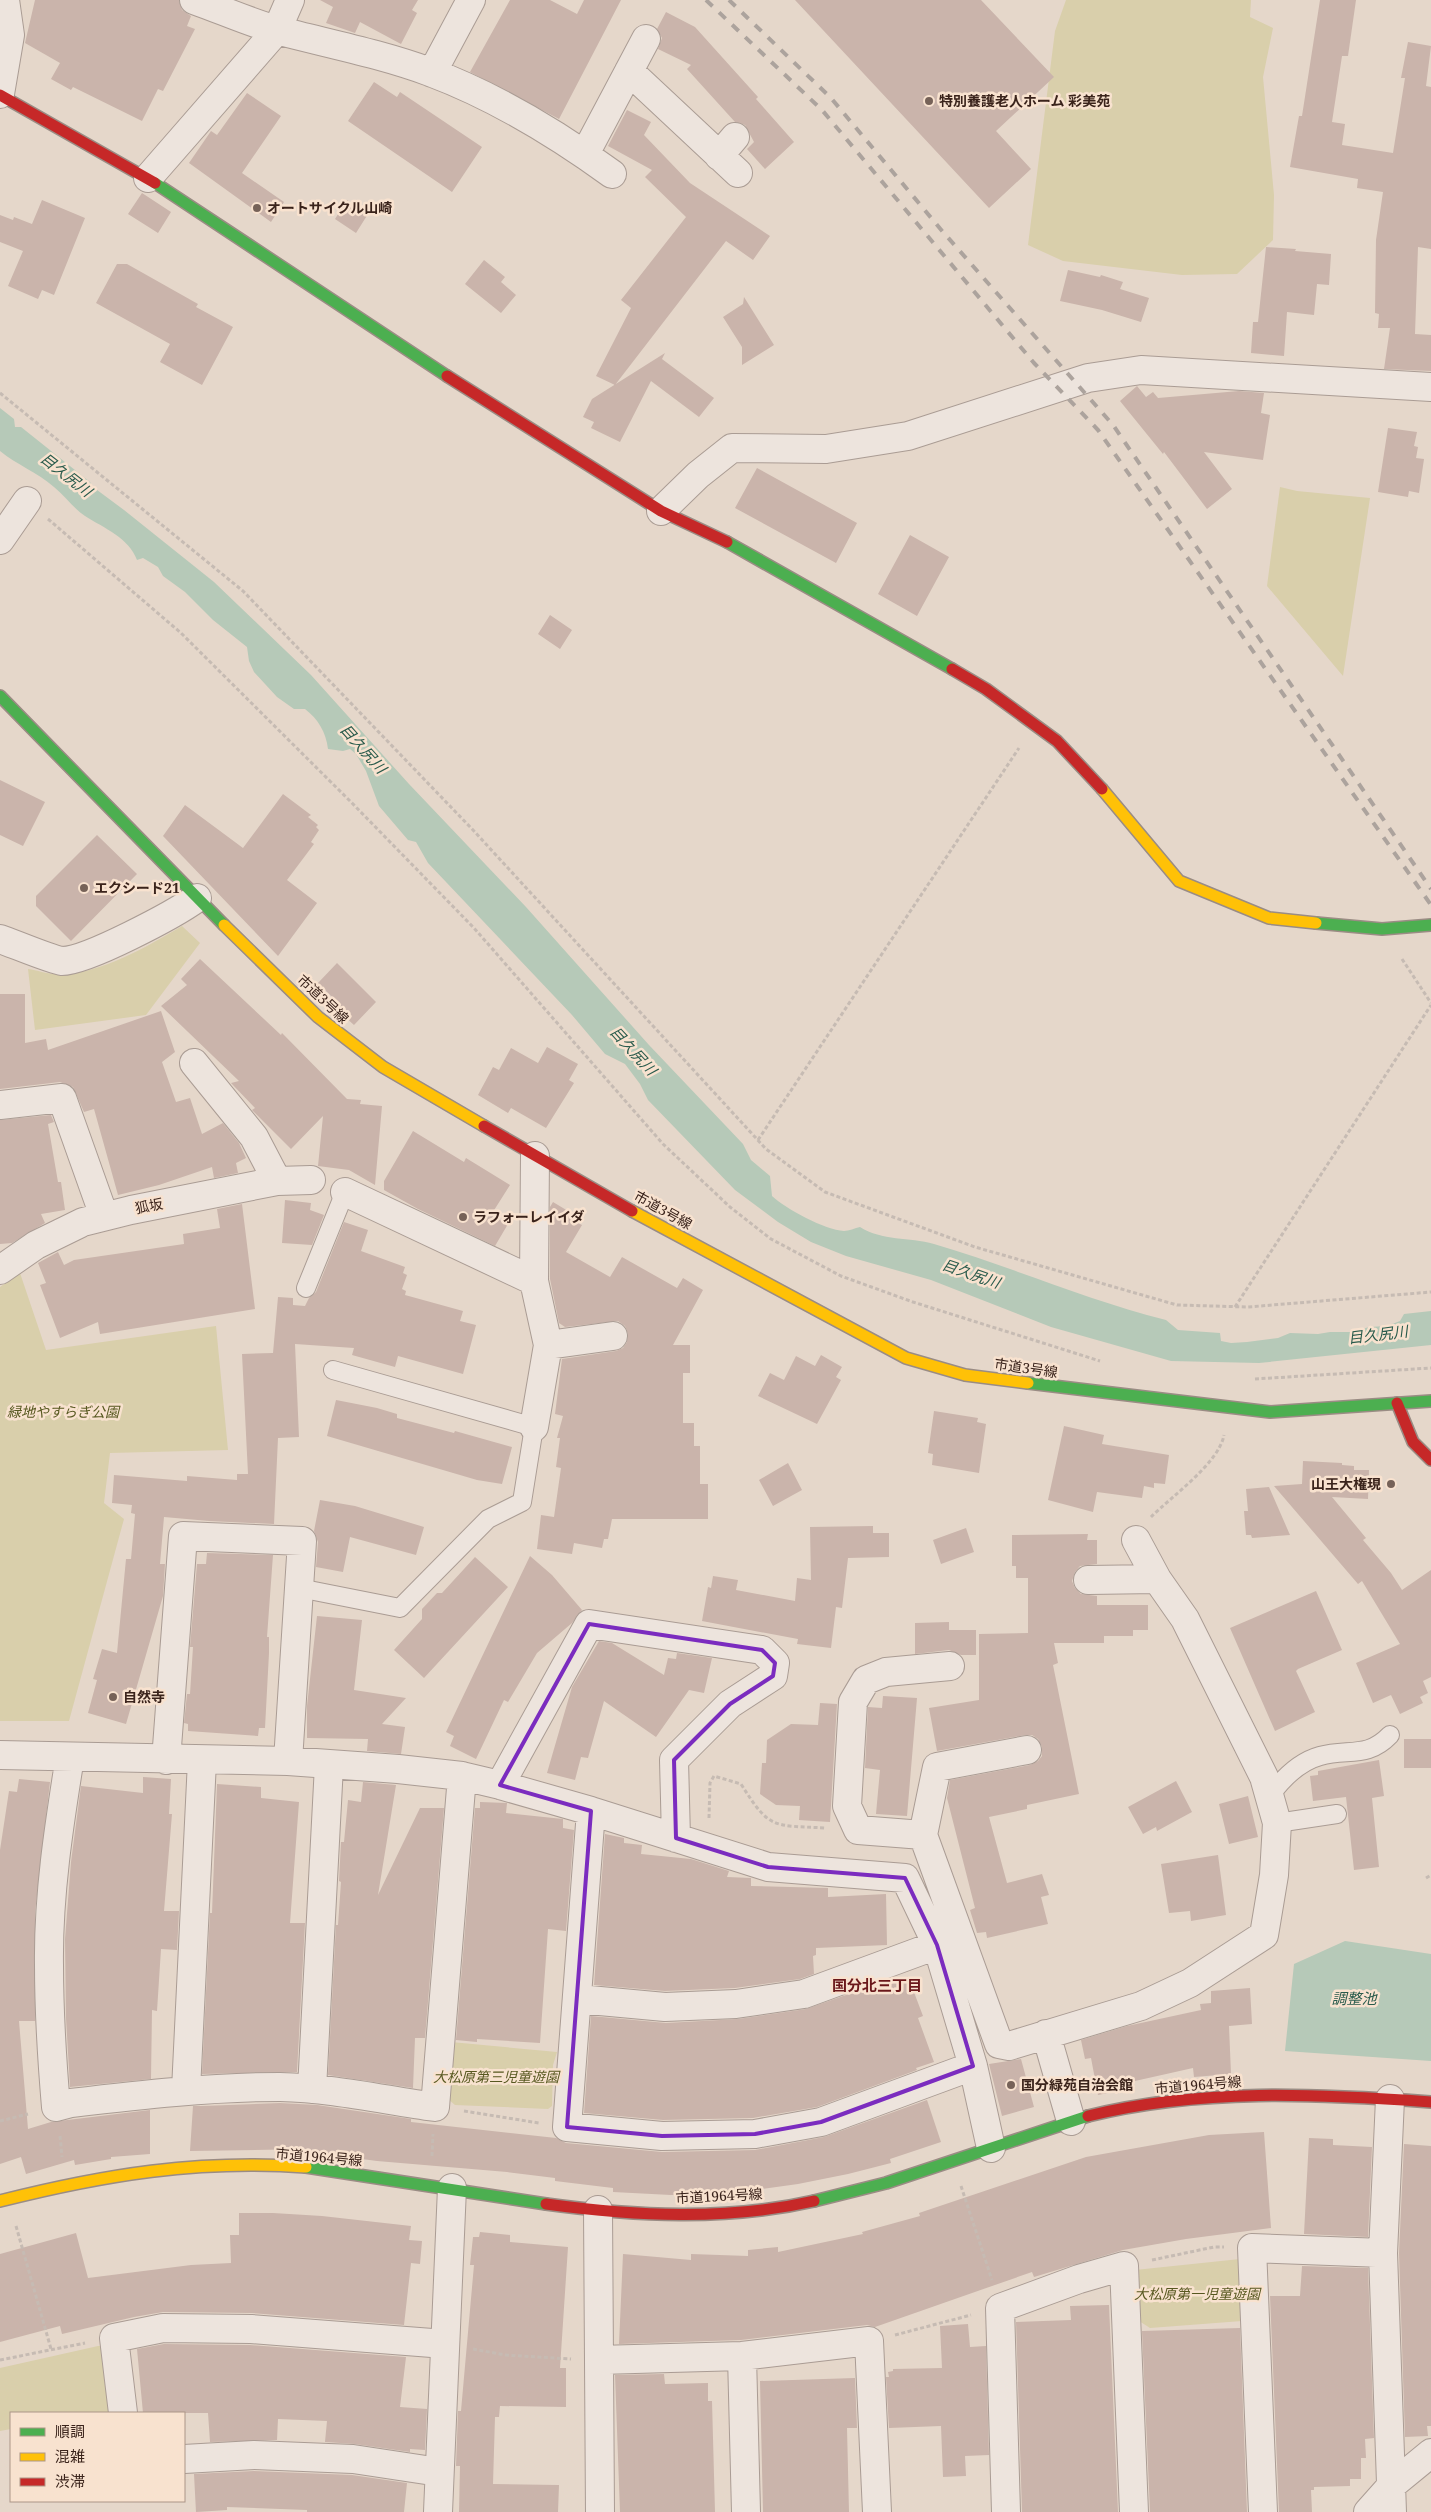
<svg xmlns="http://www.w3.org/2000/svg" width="1431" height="2512" font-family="'Noto Serif','Noto Sans JP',serif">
  <rect width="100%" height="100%" fill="#e5d7ca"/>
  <path fill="#d9cfab" d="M1066,0H1251L1250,17L1273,28L1263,77L1274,195L1273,240L1237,274L1182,275L1063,261L1028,245L1055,31Z
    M1280,487L1297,491L1370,498L1343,676L1267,586Z
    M182,926L200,943L146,1015L35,1030L28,969C37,970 47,974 55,974C96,977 148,946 182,926Z
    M20,1273L46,1350L216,1326L228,1450L110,1453L104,1503L124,1519L69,1721H0V1287Z
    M451,2042L557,2052L553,2065L552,2106L548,2109L455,2105L448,2099Z
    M1240,2259L1242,2321L1150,2328L1136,2319L1135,2270Z
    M98,2346H104L111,2413H11V2429L0,2431V2368Z"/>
  <path fill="#b6c9b8" d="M0,408L14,419L15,427H21L90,482L93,487L124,510L214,582L311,675L409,784L526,907L649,1045L743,1144L751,1160L770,1176L772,1196C786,1209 825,1230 844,1231C849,1231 855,1228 860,1227C882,1241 909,1237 934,1244C1012,1267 1087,1300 1166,1320L1178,1330L1220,1333L1221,1341L1231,1343L1247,1342L1278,1338L1290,1333L1318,1334L1330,1332H1353L1369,1327L1387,1326L1400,1321L1404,1314L1431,1311V1345L1259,1363L1171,1361L1051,1327L931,1280L846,1256L811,1242L778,1222L735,1190L648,1100L640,1084L625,1064L605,1054L572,1015L428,863L416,842L408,840L379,806L366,771L356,754L350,749L343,751L328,749C326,732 318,719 305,709H294L277,697L254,672L249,661L247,647L213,620L185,592L163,576L158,567L143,558L137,560C129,538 104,528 85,516C73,508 65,496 54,487C37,472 17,465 0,451Z
    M1345,1941L1431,1954V2061L1285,2051L1294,1964Z"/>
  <path fill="#cab4ab" d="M35,0H179L182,10L191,16L187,26L195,29L163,91L158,89L142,121L73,87L71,90L51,79L60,63L25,43Z
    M320,0H418L412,10L417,13L401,44L360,22L355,33L326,23L333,7Z
    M510,0H550L577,14L584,0H621L559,119L470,72Z
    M795,0H981L1054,77L996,131L1031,169L989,208Z
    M1320,0H1356L1348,56H1342L1332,122L1345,124L1342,145L1393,153L1405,78H1401L1408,42L1431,46L1426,86L1431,87V249L1418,247L1415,334L1431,335V371L1384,369L1390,328H1378L1379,314L1375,313L1376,240L1383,192L1357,188L1358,179L1290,167L1299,116H1302Z
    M666,12L695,27L758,97L756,99L794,142L765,169L747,149L754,142L745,125L735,122L687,69L691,65L658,49L662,38L657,29Z
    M374,82L397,97L400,92L482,147L452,192L348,121Z
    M247,93L281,116L242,173L284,202L271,222L189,163L211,131L217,135Z
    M627,110L651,122L644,135L690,183L770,236L753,260L726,241L615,385L596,376L631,308L621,300L686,217L645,177L652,170L608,146Z
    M142,193L171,212L158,233L128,214Z
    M42,200L85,218L54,295L42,290L38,299L8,286L23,251L0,242V215L13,220L14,217L32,224Z
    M347,200L368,214L356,233L335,219Z
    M1266,247L1296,249L1295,251L1331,254L1329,285L1317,284L1314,315L1287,312L1284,356L1251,353L1253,322H1258Z
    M484,260L505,277L501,282L516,295L501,313L465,284Z
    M117,264H127L198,304L196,307L233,327L202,385L160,362L170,344L96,303Z
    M1068,270L1100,277L1101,275L1123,282L1120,289L1149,298L1141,322L1102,310L1060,301Z
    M744,297L774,345L742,365V347L723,317L743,304Z
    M665,353L662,359L714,398L699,417L651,381L620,442L591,428L594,422L583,417L592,399Z
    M1137,386L1146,397L1153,392L1158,398L1239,391L1264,393L1261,413L1270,415L1263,460L1204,452L1232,489L1207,509L1164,452L1163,454L1120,401Z
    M1388,428L1417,432L1414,446L1418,447L1416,458L1424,459L1419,493L1409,491L1408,497L1378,492Z
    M757,468L857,523L836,563L735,508Z
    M910,535L949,557L917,616L878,594Z
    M550,615L572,630L560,649L538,634Z
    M0,780L45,802L23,846L0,835Z
    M283,794L311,815L308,817L318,825L316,827L319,830L311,842L314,844L287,880L317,903L278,956L163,836L185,805L243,848Z
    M97,835L137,874L71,941L36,906V896Z
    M200,959L281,1035L282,1033L347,1099L361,1100L360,1104L382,1106L375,1185L349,1170L318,1166L323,1116L291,1149L252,1110L255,1108L231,1083L239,1081L161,1006L187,985L181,979Z
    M337,963L376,1002L354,1025L333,1006L337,1002L318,983Z
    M0,994H25V1043L46,1039L48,1050L161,1011L175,1052L162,1062L176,1102L190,1098L202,1134L223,1123L239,1143L246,1158L236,1163L238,1173L214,1178L212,1167L159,1185L118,1195L94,1109L84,1112L73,1087L60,1082L0,1089Z
    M547,1047L578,1064L569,1080L574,1083L546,1128L511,1108L508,1113L478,1095L493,1067L499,1070L511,1048L538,1063Z
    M51,1115L54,1122L48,1124L58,1182H61L65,1210L41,1214L45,1223L12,1243L0,1244V1120Z
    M413,1131L464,1162L466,1158L510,1185L491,1215L508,1224L495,1246L418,1209L384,1190V1181Z
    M285,1200L311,1203L310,1210L324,1215L312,1245L282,1243Z
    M553,1202L573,1214L570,1219L582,1225L566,1252L610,1277L622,1257L677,1288L683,1278L703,1290L673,1345H690V1373H683V1423H694V1446H700V1484H708V1519H612L608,1539H604L602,1548L574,1543L572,1554L537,1549L541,1515L554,1517L561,1468L556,1467L560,1438H557L563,1416L555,1414L562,1359L616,1351L623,1348L627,1342L628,1334L625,1326L618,1321L565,1327L559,1323L550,1279V1207Z
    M242,1204L255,1309L100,1334L98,1322L60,1338L40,1285L46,1283L38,1263L58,1252L64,1265L74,1260L184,1244L183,1234L220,1228L217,1209Z
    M344,1222L368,1230L361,1251L405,1267L403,1273L407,1275L402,1289L406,1291L405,1295L463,1311L460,1321L476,1325L463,1374L398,1356L395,1367L352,1355L354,1348L295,1344L299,1437L278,1438L274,1524L209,1521L164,1517L160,1564H165L163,1596L126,1724L88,1713L97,1680L93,1679L102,1649L117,1653L126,1559H131L135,1514L131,1513L132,1505L112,1503L114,1475L187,1481V1476L237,1480V1474H248L242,1354L273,1353L278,1297L293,1298V1305L305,1306L309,1298L316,1292Z
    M821,1355L842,1367L836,1377L841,1380L817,1424L758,1396L770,1373L784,1380L796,1356L815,1366Z
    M336,1400L377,1408L397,1414V1418L454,1433L455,1431L512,1447L502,1484L477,1480L327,1436Z
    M934,1411L978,1418L977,1422L986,1424L979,1473L932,1465L933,1454L928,1453Z
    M1064,1426L1104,1435L1102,1444L1169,1455L1165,1484L1154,1483V1488L1144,1486L1142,1498L1097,1492L1093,1512L1048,1500Z
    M1303,1461L1342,1463V1465L1354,1466V1470H1369L1368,1499L1332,1497L1366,1538L1363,1540L1391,1573L1402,1590L1431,1570V1677L1423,1681L1428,1693L1420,1697L1423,1703L1400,1714L1391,1695L1373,1703L1356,1663L1400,1644L1362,1581L1358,1584L1274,1486L1302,1484Z
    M788,1463L802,1490L773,1506L759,1480Z
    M1269,1487L1290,1535L1252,1538L1251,1535H1246L1244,1511H1248L1246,1489Z
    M320,1500L355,1506L424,1527L416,1555L350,1537L343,1572L316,1567L318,1542L314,1531Z
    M873,1526V1533H889V1557L848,1558L842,1608L836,1607L831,1648L797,1644L798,1639L702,1621L708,1587L711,1588L713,1576L738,1580L736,1590L795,1601L797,1578L811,1580L810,1527Z
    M966,1528L974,1552L941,1564L933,1540Z
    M1088,1534L1087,1540H1097V1564L1080,1566L1075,1572L1072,1581L1075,1588L1081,1594L1097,1596V1605H1148V1630H1133V1636H1104V1643H1054L1058,1663L1053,1665L1079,1794L1027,1805V1809L989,1817L1007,1883L1042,1874L1049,1895L1041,1897L1048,1924L987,1938L986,1932L977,1933L970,1910L975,1908L947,1798L950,1780L1030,1765L1038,1761L1042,1756V1747L1038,1739L1032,1735H1025L937,1751L929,1708L979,1700V1634L1028,1633V1578H1016V1566H1012V1535Z
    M207,1553L273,1555L267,1637H269V1653L265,1728H259L258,1736L188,1731V1724L184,1723L187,1694H190L193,1647H190L197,1564H206Z
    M530,1556L552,1575L582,1610L572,1623L537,1653L508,1702L504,1700L476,1759L450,1746L454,1736L446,1732Z
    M475,1557L508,1587L424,1678L394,1650L422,1619V1609L437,1593H442Z
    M1316,1591L1342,1650L1298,1669L1296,1671L1315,1712L1275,1731L1230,1628Z
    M317,1616L362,1620L354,1690L406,1698L382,1724L405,1727L401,1754L367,1751L368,1739L307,1738V1706Z
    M949,1622V1630H976V1655H961L949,1650L915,1654V1623Z
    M599,1641L612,1643L664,1675L668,1658L676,1659L677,1653L712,1658L704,1693L689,1690L656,1737L604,1701L588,1758L581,1757L575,1780L547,1773L572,1687Z
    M883,1696L917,1698L907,1816L876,1814L880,1770L865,1768L868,1707L882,1708Z
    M820,1703L837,1704L830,1822L799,1820L800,1806L776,1805L760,1794L762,1763H766L767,1740L791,1724L818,1725Z
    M1404,1739H1431V1768H1404Z
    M1379,1760L1384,1796L1372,1798L1379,1867L1354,1870L1346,1797L1313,1801L1310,1776L1318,1775V1771Z
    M143,1777L171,1779L169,1814H172L164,1911H179L177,1950L161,1949L157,2011L152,2010L151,2079L70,2087L66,2018L65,1939L71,1862L81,1786L143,1793Z
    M19,1779L50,1782L35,1912V2021H19L28,2129L51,2122L150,2110V2154L111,2157V2159L75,2165L74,2160L26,2174L21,2157L0,2164V1850L9,1791L17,1792Z
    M1176,1781L1192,1812L1157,1831L1156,1827L1143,1834L1128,1807Z
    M363,1782L396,1785L378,1895L420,1808H444L425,2038H415L413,2088L328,2075L336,1925H338L341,1882L339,1881L341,1842H344L348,1800L361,1802Z
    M217,1784L261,1787V1798L299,1802L290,1923H305L297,2072L202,2074L210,1913H212Z
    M1248,1796L1258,1837L1229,1844L1219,1804Z
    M480,1802L507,1803L506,1813L563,1819V1828L574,1830L566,1931L548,1929L540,2043L477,2039V2042L456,2040L475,1808H480Z
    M605,1834L624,1838V1843L642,1845L641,1854L691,1859L729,1871L727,1877L751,1878V1886L828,1888V1897L886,1894L887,1945L816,1948V1955L813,1956L814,1974L800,1979L735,1988L665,1991L594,1985Z
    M1218,1855L1226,1915L1191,1921L1190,1911L1169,1913L1161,1864Z
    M909,1979L923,2016L918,2018L934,2062L916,2068L917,2070L817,2107L753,2118L663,2120L584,2113L591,2016L666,2023L738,2019L806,2009L846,1995Z
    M1250,1988L1252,2024L1229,2026L1231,2074L1194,2077L1193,2068L1126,2083L1127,2089L1098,2095L1091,2058L1085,2059L1081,2040L1127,2026L1201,2010L1200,2004L1211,2003V1991Z
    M1021,2059L1034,2107L1002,2116L989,2064Z
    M927,2100L941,2142L890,2159L891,2163L848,2174L798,2184L725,2194L671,2195L613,2192V2188L555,2181V2178L507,2172L377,2161L309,2152V2149L190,2151L193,2106H202L280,2103L317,2105L411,2119V2122L556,2138L566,2143L662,2152L755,2150L824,2137Z
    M1264,2132L1271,2228L1186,2239L1123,2250L1034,2277L1032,2272L875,2327L867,2325L741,2340L619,2344L623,2254L691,2260V2254L748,2256V2250L778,2247V2252L863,2234L862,2232L920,2216L919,2213L1086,2157L1209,2135Z
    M1309,2138L1333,2139V2145L1372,2147L1368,2237L1304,2234Z
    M1404,2144L1431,2146V2426H1427L1428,2436L1405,2437L1399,2253Z
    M239,2213H273L322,2216L411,2226L409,2240L422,2241L420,2264L411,2263L404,2325L252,2313L163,2312L134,2317L62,2334L60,2326L0,2342V2254L76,2233L88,2278L191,2265L231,2263L230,2235H239Z
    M480,2232L510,2235V2242L568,2247L560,2368H566V2407L500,2406L499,2417H495L493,2484L559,2485L558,2512H459L460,2466H456L458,2411H461L474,2265H470L473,2237H479Z
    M1302,2266L1368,2268L1374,2438L1365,2439L1366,2458H1361V2479H1350V2486L1314,2487V2490H1311L1312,2512H1279L1270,2296H1300Z
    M1109,2305L1118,2512H1022L1016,2322L1071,2320L1070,2306Z
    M968,2324L970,2347L986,2346L989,2455L965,2456L966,2476L943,2477L941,2426L889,2428L886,2377H889L888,2372L893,2371V2369L942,2368L940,2326Z
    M1240,2328L1247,2512H1150L1142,2331Z
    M164,2344L250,2345L406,2357L400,2407L427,2409L425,2450L410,2449V2452L355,2444L325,2442L327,2421L278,2419L277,2440L210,2442L208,2413H143L137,2349Z
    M664,2374L665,2384L708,2383V2401H712L715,2512H620L615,2375Z
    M855,2378L857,2428H847L849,2512H763L760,2381Z
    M254,2471L352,2475L407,2483L404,2512H307V2510L227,2507V2510L196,2512L194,2474Z"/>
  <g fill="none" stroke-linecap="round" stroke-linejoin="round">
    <defs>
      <path id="lane" d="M306,1288L345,1192
        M299,1588L400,1608L488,1519L522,1502L534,1427L333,1370
        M1269,1797C1282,1779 1298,1762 1320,1756C1348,1748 1367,1759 1390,1735
        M1277,1823L1337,1814"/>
      <path id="street" d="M194,0C222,10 251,23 280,31C330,44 381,54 430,72C494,96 557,134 612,174
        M629,71L738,173
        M432,73L471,0
        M0,94L10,35L5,0
        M585,154L646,39
        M719,156L735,137
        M148,178L277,30L290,0
        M661,511L698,475L732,448L826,449L908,436L1088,378L1141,370L1431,387
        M0,540L27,501
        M0,939C12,943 52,960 62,961C87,961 175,914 197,898
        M194,1063L254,1137L277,1181
        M0,1105L62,1098L104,1216
        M345,1192L534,1281
        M0,1270L36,1245L83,1222L131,1210L277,1181L311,1180
        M548,1345L613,1336
        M534,1427L548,1345L534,1281L535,1156
        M1088,1580L1157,1579
        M1027,1750L937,1767L923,1835L999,2044L1009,2046L1141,2006L1190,1983L1264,1935L1274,1875L1277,1823L1264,1777L1185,1619L1157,1579L1136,1540
        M0,1755L288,1761L398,1769L462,1776L500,1785L591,1811L768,1867L905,1878L937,1945L973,2066L991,2148
        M70,1757C59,1825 48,1896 49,1965C49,2013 52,2060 56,2107L71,2103C140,2095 210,2087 280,2087C332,2088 384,2100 435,2107L462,1776
        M166,1760L183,1536L302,1541L288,1761
        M500,1785L589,1624L762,1650L775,1663L773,1676L730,1704L674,1760L676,1838
        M591,1811L567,2127L662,2136L755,2134L821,2122L973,2066
        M923,1835L858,1830L847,1806L853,1702L866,1680L886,1672L950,1666
        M578,1999L665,2007L736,2004L804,1994L937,1945
        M1046,2034L1071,2121
        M312,2089L329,1765
        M186,2090L202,1761
        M1390,2099L1383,2253L1392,2512
        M598,2210L600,2512
        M742,2356L746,2512
        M599,2360L742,2356L869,2341L877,2512
        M123,2413L114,2338L163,2328L251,2329L445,2344
        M184,2459L254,2455L353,2459L439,2472
        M438,2512L452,2188
        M1006,2512L1000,2308L1079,2279L1124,2266L1134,2512
        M1263,2512L1252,2248L1383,2253
        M1368,2512L1392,2485L1431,2453"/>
      <path id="fast" d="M155,183L447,376
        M727,542L952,669
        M0,696L224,925
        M1316,923L1382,929L1431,925
        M1028,1383L1270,1412L1431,1401
        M306,2167L546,2204
        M814,2201L886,2183L1088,2116"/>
      <path id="slow" d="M1102,789L1179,881L1269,918L1316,923
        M224,925L318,1017L383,1067L484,1126
        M632,1211L906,1358L965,1375L1028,1383
        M0,2201C103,2175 199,2159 306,2167"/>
      <path id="jam" d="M0,95L155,183
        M447,376L661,511L727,542
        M952,669L986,689L1057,741L1102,789
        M484,1126L632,1211
        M1397,1403L1413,1442L1431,1460
        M1088,2116C1201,2088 1316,2094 1431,2102
        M546,2204C634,2216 727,2221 814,2201"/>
    </defs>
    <use href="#lane" stroke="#aa9c94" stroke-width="20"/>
    <use href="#street" stroke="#aa9c94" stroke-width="30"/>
    <use href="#fast" stroke="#9a8c84" stroke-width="14"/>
    <use href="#slow" stroke="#9a8c84" stroke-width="14"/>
    <use href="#jam" stroke="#9a8c84" stroke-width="14"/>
    <path stroke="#c6bbb3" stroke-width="3" stroke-dasharray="4 2.5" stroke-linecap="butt" d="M0,393L243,591L473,830L766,1149L825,1192L975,1247L1177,1305L1248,1307L1431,1292
      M48,519L181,633L351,802L474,928L663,1144L730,1207L771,1239L841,1276L913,1302L1100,1361
      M1402,959L1431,1003
      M758,1140L1019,748
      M1235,1307L1431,1005
      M1255,1379L1431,1368
      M1151,1517C1172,1496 1219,1463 1224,1435
      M709,1818L710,1783L714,1776L741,1784C770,1830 772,1825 825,1828
      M1426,1878L1431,1875
      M464,2111L539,2123
      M0,2121L28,2114
      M60,2136L62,2157
      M432,2156L433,2134
      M961,2186L992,2280
      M16,2226L51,2349
      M1152,2260L1214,2247H1224
      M895,2335L971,2315
      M473,2349L505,2355L571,2359
      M0,2360L85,2343"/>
    <use href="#lane" stroke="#ede4dd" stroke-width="18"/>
    <use href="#street" stroke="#ede4dd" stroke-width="28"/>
    <use href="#fast" stroke="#4caf50" stroke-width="11"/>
    <use href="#slow" stroke="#ffc107" stroke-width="11"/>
    <use href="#jam" stroke="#c62828" stroke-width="11"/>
    <path stroke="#aca39d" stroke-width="4" stroke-dasharray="9 9" stroke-linecap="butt" d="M706,0L822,110L1034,363L1098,430L1431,905
      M729,0L831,98L943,232L1113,425L1431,889"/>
  </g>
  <path fill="none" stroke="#7b2cbf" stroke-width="4" stroke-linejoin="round" d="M589,1624L762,1650L775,1663L773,1676L730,1704L674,1760L676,1838L768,1867L905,1878L937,1945L973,2066L821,2122L755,2134L662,2136L567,2127L591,1811L500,1785Z"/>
  <g fill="#766258" stroke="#f8e2cf" stroke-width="2">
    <circle cx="929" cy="101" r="5"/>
    <circle cx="257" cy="208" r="5"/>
    <circle cx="84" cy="888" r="5"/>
    <circle cx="463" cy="1217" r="5"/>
    <circle cx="1391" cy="1484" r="5"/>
    <circle cx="113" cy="1697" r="5"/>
    <circle cx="1011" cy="2085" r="5"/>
  </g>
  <g text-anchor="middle" stroke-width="5" stroke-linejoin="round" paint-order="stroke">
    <g font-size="14" font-weight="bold" fill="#3a231b" stroke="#f8e2cf" text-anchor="start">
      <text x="939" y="106">特別養護老人ホーム 彩美苑</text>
      <text x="267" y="213">オートサイクル山崎</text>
      <text x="94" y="893">エクシード21</text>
      <text x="473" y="1222">ラフォーレイイダ</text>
      <text x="1381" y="1489" text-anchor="end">山王大権現</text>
      <text x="123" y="1702">自然寺</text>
      <text x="1021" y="2090">国分緑苑自治会館</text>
    </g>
    <g font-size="14" fill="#3a231b" stroke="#f8e2cf">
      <text transform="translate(323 999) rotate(43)" y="5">市道3号線</text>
      <text transform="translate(149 1206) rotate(-11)" y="5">狐坂</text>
      <text transform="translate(663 1210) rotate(29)" y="5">市道3号線</text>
      <text transform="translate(1026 1368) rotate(8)" y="5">市道3号線</text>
      <text transform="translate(1198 2085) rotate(-5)" y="5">市道1964号線</text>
      <text transform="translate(319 2157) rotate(5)" y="5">市道1964号線</text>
      <text transform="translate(719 2196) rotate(-3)" y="5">市道1964号線</text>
    </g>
    <g font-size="14" font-style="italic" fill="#575820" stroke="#f8e2cf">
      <text x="63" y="1417">緑地やすらぎ公園</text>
      <text x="496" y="2082">大松原第三児童遊園</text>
      <text x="1197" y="2299">大松原第一児童遊園</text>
    </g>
    <g font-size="15" font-style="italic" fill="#295b4c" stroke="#f8e2cf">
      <text transform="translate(66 475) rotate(38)" y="5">目久尻川</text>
      <text transform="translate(363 749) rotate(48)" y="5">目久尻川</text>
      <text transform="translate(633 1051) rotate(47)" y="5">目久尻川</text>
      <text transform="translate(971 1274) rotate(19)" y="5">目久尻川</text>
      <text transform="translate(1378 1335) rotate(-7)" y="5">目久尻川</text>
      <text x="1354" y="2004">調整池</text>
    </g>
    <g font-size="15" font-weight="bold" fill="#6a171a" stroke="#f8e2cf">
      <text x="877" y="1991">国分北三丁目</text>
    </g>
  </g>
  <rect x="10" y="2412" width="175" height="90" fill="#f8e2cf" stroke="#ac9687"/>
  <rect x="20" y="2428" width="25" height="8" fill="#4caf50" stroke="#ac9687"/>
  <text x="55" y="2437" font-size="15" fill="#3a231b">順調</text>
  <rect x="20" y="2453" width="25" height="8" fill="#ffc107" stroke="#ac9687"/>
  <text x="55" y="2462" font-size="15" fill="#3a231b">混雑</text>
  <rect x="20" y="2478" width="25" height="8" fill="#c62828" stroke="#ac9687"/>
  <text x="55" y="2487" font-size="15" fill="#3a231b">渋滞</text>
</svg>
